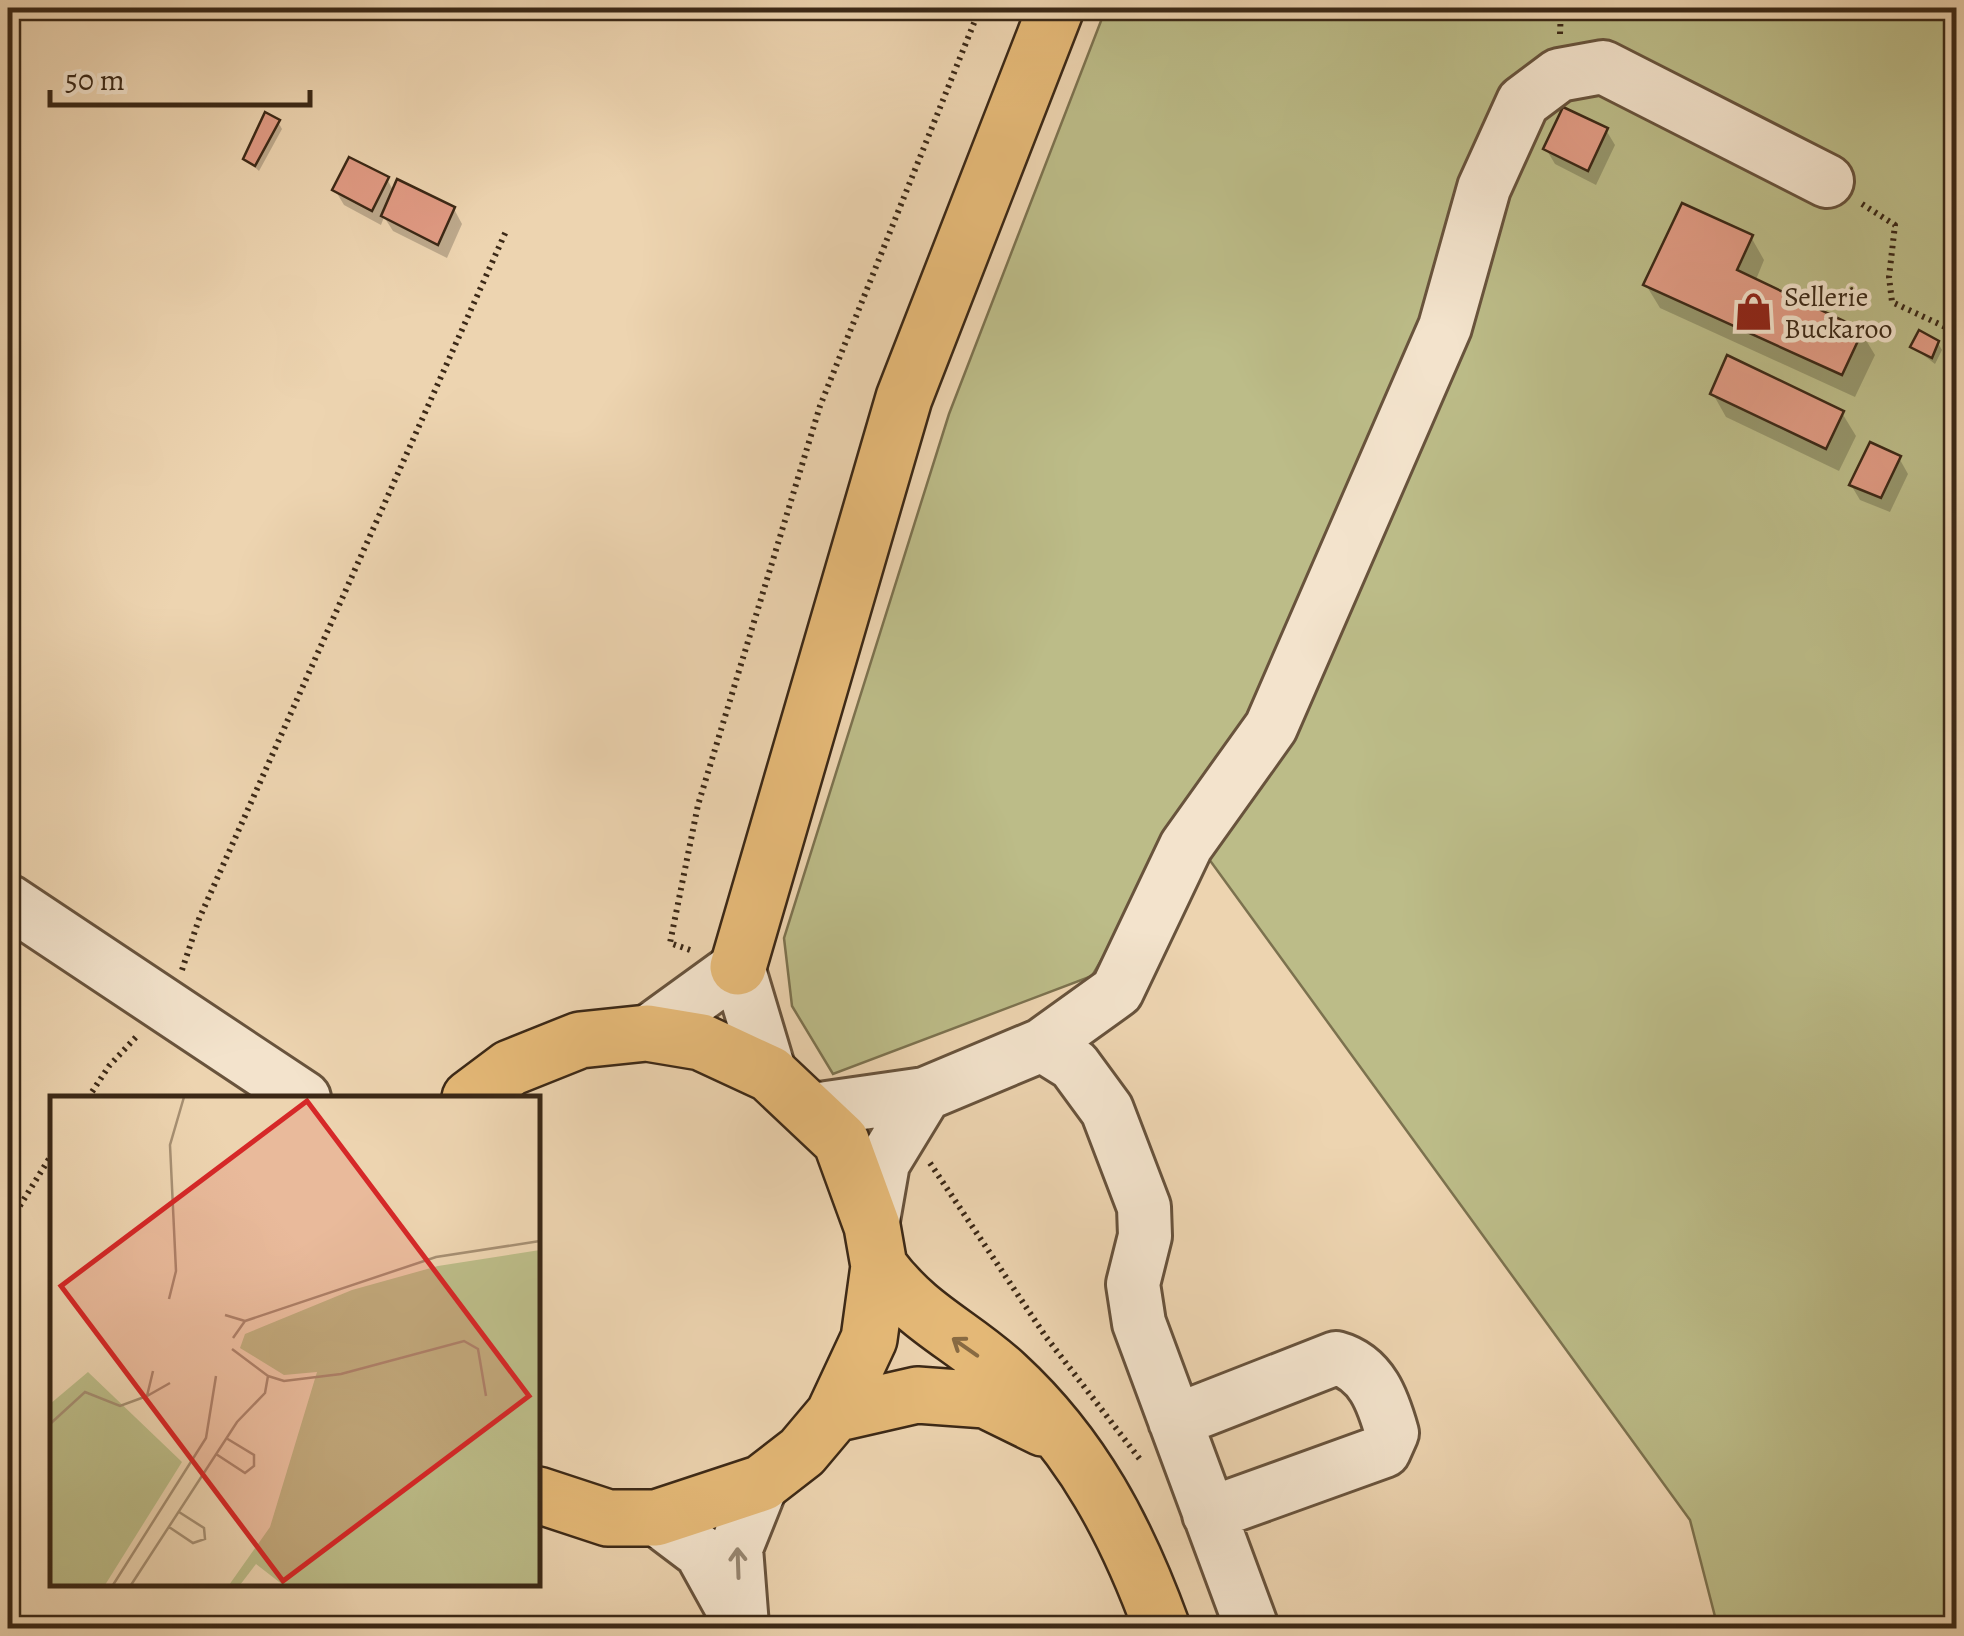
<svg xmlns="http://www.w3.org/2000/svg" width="1964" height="1636" font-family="Alegreya,serif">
  <rect width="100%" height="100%" fill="#edd4b0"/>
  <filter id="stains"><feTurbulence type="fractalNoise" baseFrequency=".002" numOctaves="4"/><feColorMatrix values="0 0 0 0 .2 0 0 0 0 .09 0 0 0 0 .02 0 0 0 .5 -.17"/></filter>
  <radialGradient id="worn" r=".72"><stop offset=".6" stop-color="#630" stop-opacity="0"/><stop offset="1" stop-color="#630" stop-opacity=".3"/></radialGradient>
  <path fill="#bcbc88" stroke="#7c724f" stroke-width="2.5" d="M1106,8H1956V1628H1718L1690,1520L1182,822L1092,976L833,1074L792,1006L784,938L949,414Z"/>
  <path fill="#0003" d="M278,122L282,129L259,171L246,159Z
    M1606,130L1615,145L1596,185L1555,164L1546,149Z
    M387,179L394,192L454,209L462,224L447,258L393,231L384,217L381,225L344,205L335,190Z
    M1751,237L1764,260L1755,282L1861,332L1875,355L1855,397L1660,308L1646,285Z
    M1938,343L1942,350L1935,364L1913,347Z
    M1713,394L1842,413L1856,436L1839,471L1726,417Z
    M1899,458L1908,474L1890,512L1860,500L1851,485Z"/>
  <path fill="#e19b84" stroke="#3b2816" stroke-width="2.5" d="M1563,107L1608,128L1588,171L1543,149Z
    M265,112L280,120L255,166L243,159Z
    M349,157L389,177L372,211L332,190Z
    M397,179L455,207L438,245L381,216Z
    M1682,203L1753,235L1737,270L1863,330L1842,375L1643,285Z
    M1919,330L1939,341L1932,358L1910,347Z
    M1727,355L1844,411L1826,449L1710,394Z
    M1870,442L1901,456L1881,498L1849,485Z"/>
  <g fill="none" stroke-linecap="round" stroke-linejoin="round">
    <defs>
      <path id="minor" d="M8,901L304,1098
        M647,1033L738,967L770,1074
        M1042,1045L1117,991L1186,846L1271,727L1445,327L1484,188L1523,102L1559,75L1603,67L1827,181
        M813,1110L925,1094L1042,1045L1074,1065L1107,1110L1144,1207L1145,1236L1133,1284L1139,1323L1252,1628
        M872,1226L883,1163L925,1094
        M1175,1421L1336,1358C1372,1368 1383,1401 1392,1433L1384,1451L1209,1514
        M656,1518L701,1552L742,1626L736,1548L762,1483"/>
      <path id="major" d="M738,967L904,398L1056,8
        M470,1098L510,1068L580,1040L647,1033L701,1042L770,1074L841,1141L872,1226L879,1266L869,1339L834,1414L802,1452L762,1483L656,1518H608L538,1495
        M879,1266C919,1320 961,1334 1006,1376C1083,1447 1127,1532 1162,1628
        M834,1414L917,1395L986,1400L1043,1428"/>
    </defs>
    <use href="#minor" stroke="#68533c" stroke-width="58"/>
    <use href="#major" stroke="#3b2816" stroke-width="60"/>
    <path stroke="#3b2816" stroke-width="6" stroke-dasharray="2.5 5" stroke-linecap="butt" d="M1560,34L1561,8
      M1862,204L1895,225L1889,277L1892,302L1956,332
      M690,950L670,943L698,805L820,406L980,8
      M182,970L199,919L507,229
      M88,1098L109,1066L136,1037
      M930,1163L1046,1337L1142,1462
      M8,1225L52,1154"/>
    <use href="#minor" stroke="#f3e3cc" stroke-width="52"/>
    <use href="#major" stroke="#e6ba78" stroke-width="55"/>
  </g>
  <defs><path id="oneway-shaft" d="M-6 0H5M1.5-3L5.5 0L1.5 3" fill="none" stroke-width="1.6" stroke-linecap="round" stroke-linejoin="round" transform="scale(2.5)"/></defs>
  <use stroke="#886a42" href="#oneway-shaft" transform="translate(965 1347) rotate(-145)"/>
  <use stroke="#978671" href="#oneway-shaft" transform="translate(738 1563) rotate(-92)"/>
  <defs>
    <symbol id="shop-bare" viewBox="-9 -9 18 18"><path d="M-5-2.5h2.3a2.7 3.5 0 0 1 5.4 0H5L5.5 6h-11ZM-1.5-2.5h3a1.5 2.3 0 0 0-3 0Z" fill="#8f2418" stroke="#f3e3cc" stroke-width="2.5" paint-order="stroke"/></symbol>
  </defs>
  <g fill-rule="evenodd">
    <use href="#shop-bare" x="1726" y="284" width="55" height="55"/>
  </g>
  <g text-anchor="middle" stroke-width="9" stroke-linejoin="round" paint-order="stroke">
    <g font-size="28" fill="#3b2816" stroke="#f3e3cc" text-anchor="start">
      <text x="1784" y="306">Sellerie<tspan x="1784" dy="32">Buckaroo</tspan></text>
    </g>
  </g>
  <g transform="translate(50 1096)">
    <rect width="490" height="490" fill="#edd4b0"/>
    <path d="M490,154V489H233L206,468L190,489H179L220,431L267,276L234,279L190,252L195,238L302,194L388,170ZM38,276L132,366L55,489H0V308Z" fill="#bcbc88"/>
    <path fill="none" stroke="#a68f72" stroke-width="2.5" d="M119,203L126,175L120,49L134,1M175,219L195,225L183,242M195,225L386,161L490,145M103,275L97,300L120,287M218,280L234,285L291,278L414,245L428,253L436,300M0,328L35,296L70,310L97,300M166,358L195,377L204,370V359L176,342M119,431L143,447L155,443L154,432L129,416M63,489L156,342L166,280M81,489L187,326L215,297L218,280L182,253"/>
    <path fill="#d62828" fill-opacity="0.15" stroke="#d62828" stroke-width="5" d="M257,5L479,300L233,485L11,190Z"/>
    <rect width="490" height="490" fill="none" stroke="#3b2816" stroke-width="5"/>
  </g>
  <rect width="1964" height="1636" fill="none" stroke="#edd4b0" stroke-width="40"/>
  <rect x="10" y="10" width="1944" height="1616" fill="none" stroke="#3b2816" stroke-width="5"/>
  <rect x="20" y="20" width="1924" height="1596" fill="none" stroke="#3b2816" stroke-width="2.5"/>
  <path d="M50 90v15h260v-15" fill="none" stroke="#3b2816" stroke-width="5"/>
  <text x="65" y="90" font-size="30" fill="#3b2816" stroke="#f3e3cc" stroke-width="8" paint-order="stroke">50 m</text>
  <rect width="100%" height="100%" filter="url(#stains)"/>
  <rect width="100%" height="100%" fill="url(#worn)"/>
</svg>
